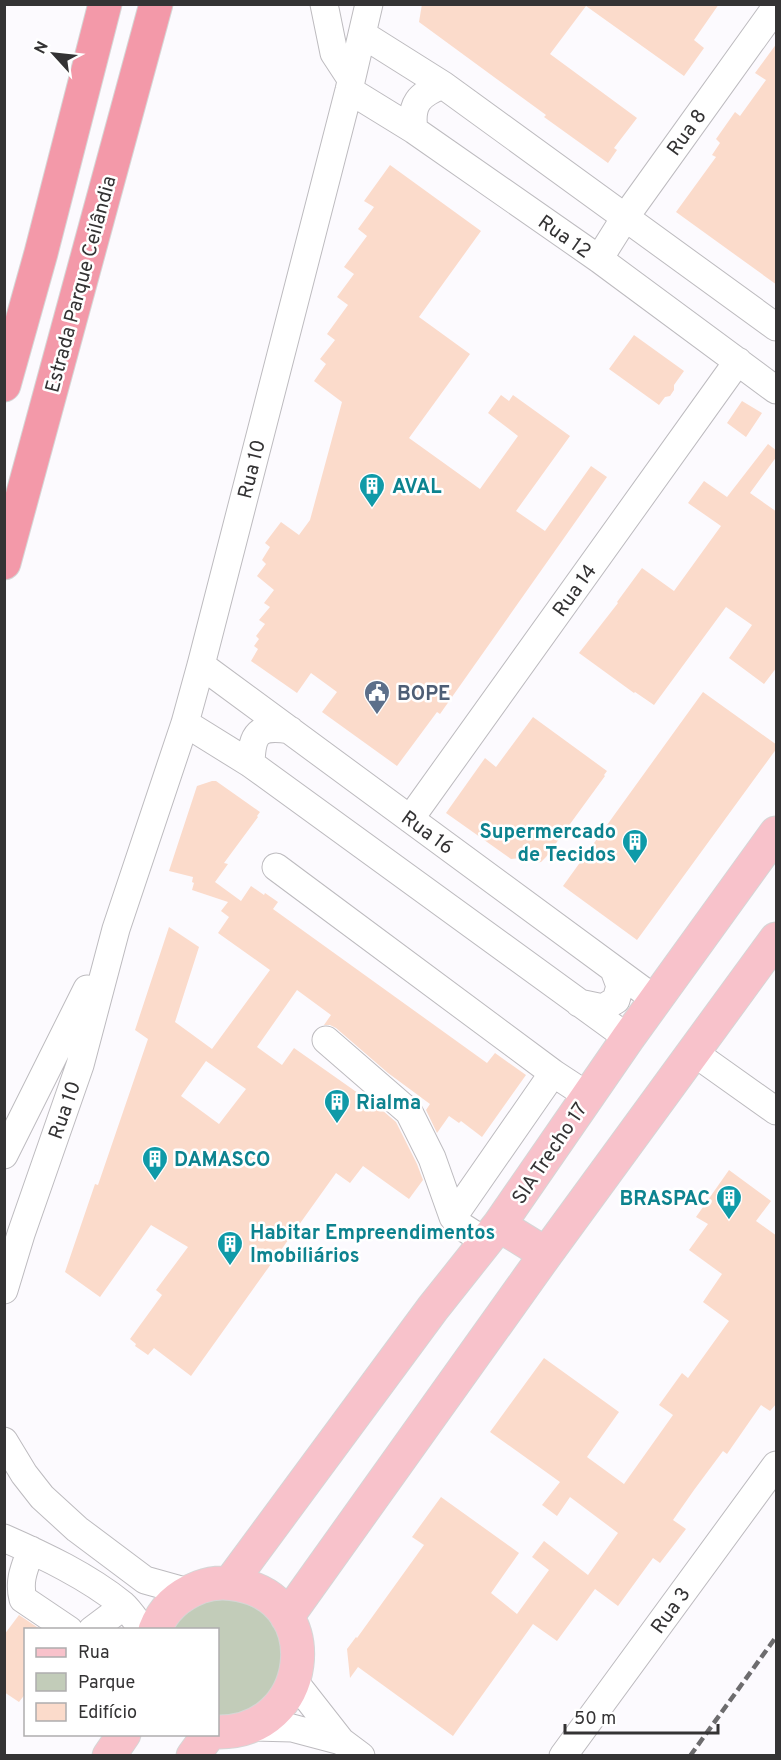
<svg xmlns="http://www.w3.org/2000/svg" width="781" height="1760" font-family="Overpass,sans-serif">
  <rect width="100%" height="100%" fill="#fcfafe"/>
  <path fill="#c2ccb9" d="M211,1593L266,1607L288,1659L262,1709L218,1721V1630H165Z"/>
  <path fill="#fbdbcb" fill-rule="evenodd" d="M422,4H719L694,40L704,48L684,76L586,6L550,54L637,118L614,148L617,150L608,163L544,117L546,115L419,22Z
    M777,43V285L676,212L716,157L712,155L720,143L716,139L735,112L740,116L766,80L755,73Z
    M390,165L481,231L419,317L470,354L409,438L480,489L518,436L488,413L501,395L509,401L513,395L570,436L516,511L545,531L591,466L607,477L440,714L437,712L397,766L322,712L337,692L311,673L297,693L251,661L258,649L254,646L259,639L256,636L265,624L259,620L270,607L264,603L274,590L257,576L266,564L262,560L270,547L265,543L281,522L299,535L310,520L342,402L314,381L326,364L320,359L335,340L327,334L348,305L337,297L354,274L344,267L367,236L358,229L374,207L364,201Z
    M634,335L684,371L674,385V390L670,396L665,397L659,405L609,369Z
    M742,401L762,413L746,437L727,423Z
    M768,444L777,451V456L750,493L777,512V667L764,684L729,658L752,625L726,607L654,705L635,692L634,693L579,653L618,603L617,602L642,568L674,591L721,526L688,503L704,481L727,497Z
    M703,692L777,745V748L637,940L563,886Z
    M533,717L607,771L604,775L605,776L546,857L541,862L535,863L521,858L511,859L446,813L485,758L496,767Z
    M212,781H216L260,812L257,816L258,817L224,863L228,864L215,882L241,901L251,886L264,895L265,893L278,902L273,909L487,1063L495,1053L526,1075L482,1137L461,1121L459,1123L449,1116L437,1133L426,1110L430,1104L388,1073L336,1028L330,1025H324L331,1015L297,990L257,1047L282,1065L294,1048L382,1110L396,1122L417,1164L423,1180L409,1199L363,1166L350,1183L336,1173L191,1376L154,1348L148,1355L135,1346L136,1344L130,1339L162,1295L156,1290L188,1247L151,1225L100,1297L65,1272L95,1184L98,1185L148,1039L135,1030L169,927L199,947L175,1022L212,1049L270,970L218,933L229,917L221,911L228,902L192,890L194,883L192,882L193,877L169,871L197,786ZM206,1061L246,1089L219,1124L181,1096Z
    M729,1170L771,1201L756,1221L777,1236V1403L770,1411L761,1405L727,1454L723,1451L694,1490L673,1520L686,1529L660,1563L653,1558L618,1606L595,1589L557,1641L533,1624L453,1736L358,1667L350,1678L347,1649L356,1637L357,1638L424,1545L412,1537L441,1497L519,1553L491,1593L517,1614L549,1570L532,1557L544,1541L588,1575L618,1533L570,1497L557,1516L542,1505L560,1482L490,1432L544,1358L619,1412L587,1457L624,1484L673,1415L659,1405L682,1373L688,1378L729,1321L703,1302L722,1274L689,1250L708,1224L696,1217Z
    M19,1615L40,1629H26V1693L19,1702L4,1692V1635Z"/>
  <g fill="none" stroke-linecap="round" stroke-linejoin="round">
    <defs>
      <path id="minor" d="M324,4L334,53L351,79
        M362,34L443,85L776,327
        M349,90L414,130L599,259L776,390
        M414,130C410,104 419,94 443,85
        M599,259L626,216L776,7
        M201,665L656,1000
        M185,723L251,764L628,1038
        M251,764C252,733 258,725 290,730
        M410,819L738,361
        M276,867L553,1073L588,1096
        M579,1003L603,1008L616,1000L620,986L614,970
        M326,1040L409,1112L432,1158L453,1217L458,1224L486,1242
        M693,1052L776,1111
        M4,1155L87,989
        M453,1217L553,1073
        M4,1290L21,1234L80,1065L116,929L185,723L201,665L349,90L369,4
        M4,1441L24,1474L42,1497L77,1529L145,1580L188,1592
        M4,1538C45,1556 87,1576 122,1604C130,1611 136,1621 143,1630
        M31,1550C25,1567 18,1580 23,1599L69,1630
        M92,1630L124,1606
        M294,1681L341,1741L361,1756
        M252,1727L292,1728L341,1741
        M563,1756L776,1465"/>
      <path id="major" d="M499,1225L546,1254
        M230,1583L433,1308L499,1225L628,1038L776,833
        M287,1617L546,1254L776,939
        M155,1630C163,1609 179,1595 200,1587C213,1582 227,1582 240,1585C327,1602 312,1733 218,1732
        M109,1756L124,1734
        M193,1756L209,1734"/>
      <path id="highway" d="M4,385L41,253L105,4
        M4,563L156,4"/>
    </defs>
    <use href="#minor" stroke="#bdbbbf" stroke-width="29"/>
    <use href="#major" stroke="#d6d6d6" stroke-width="35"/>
    <use href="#highway" stroke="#d6d6d6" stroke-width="35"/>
    <use href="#minor" stroke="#fff" stroke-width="27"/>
    <use href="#major" stroke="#f8c2cb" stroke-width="33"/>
    <use href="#highway" stroke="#f399a9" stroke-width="33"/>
    <path stroke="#6d6c6e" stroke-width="4.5" stroke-dasharray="9 4.5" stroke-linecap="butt" d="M690,1756L776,1637"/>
  </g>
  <defs>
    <symbol id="building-pin" viewBox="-11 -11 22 30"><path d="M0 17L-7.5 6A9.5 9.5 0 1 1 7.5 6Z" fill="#0f9aa8" stroke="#fff"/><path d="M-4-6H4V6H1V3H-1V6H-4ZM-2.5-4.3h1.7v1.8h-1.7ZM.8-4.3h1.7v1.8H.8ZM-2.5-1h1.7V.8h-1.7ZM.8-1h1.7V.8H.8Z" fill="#fff"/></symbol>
    <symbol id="civic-pin" viewBox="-11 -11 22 30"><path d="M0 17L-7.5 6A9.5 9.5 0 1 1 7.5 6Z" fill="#5c6f8a" stroke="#fff"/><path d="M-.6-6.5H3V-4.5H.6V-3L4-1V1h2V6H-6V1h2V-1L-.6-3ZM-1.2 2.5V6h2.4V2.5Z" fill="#fff"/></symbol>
  </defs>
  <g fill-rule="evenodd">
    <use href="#building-pin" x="357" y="471" width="30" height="40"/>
    <use href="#civic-pin" x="362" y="678" width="30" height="40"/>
    <use href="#building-pin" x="620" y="827" width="30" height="40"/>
    <use href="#building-pin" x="322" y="1087" width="30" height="40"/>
    <use href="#building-pin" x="140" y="1144" width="30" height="40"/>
    <use href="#building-pin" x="714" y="1183" width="30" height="40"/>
    <use href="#building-pin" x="215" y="1229" width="30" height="40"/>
  </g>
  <g text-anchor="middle" stroke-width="5" stroke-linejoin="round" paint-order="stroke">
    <g font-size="20" fill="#343334" stroke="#fff">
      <text transform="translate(686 132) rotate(-54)" y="7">Rua 8</text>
      <text transform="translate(565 236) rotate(35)" y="7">Rua 12</text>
      <text transform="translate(80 284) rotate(-75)" y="7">Estrada Parque Ceilândia</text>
      <text transform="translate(251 469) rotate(-76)" y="7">Rua 10</text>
      <text transform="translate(574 590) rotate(-54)" y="7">Rua 14</text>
      <text transform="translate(428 832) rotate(36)" y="7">Rua 16</text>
      <text transform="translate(64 1110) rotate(-71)" y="7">Rua 10</text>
      <text transform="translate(549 1153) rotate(-56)" y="7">SIA Trecho 17</text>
      <text transform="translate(670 1610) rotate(-54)" y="7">Rua 3</text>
    </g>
    <g font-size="20" font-weight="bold" fill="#0d838f" stroke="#fff" text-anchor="start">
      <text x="392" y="493">AVAL</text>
      <text x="616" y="838" text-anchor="end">Supermercado<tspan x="616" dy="23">de Tecidos</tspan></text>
      <text x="356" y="1109">Rialma</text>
      <text x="174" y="1166">DAMASCO</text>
      <text x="710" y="1205" text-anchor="end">BRASPAC</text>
      <text x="250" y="1239">Habitar Empreendimentos<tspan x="250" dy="23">Imobiliários</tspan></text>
    </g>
    <g font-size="20" font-weight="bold" fill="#4e5e75" stroke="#fff" text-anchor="start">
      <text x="397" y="700">BOPE</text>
    </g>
  </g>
  <rect width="781" height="1760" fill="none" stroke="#343334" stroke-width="12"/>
  <rect x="24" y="1628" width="195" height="108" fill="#ffffff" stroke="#aeadae" stroke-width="1.5"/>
  <rect x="36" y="1648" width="30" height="9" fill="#f8c2cb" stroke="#aeadae" stroke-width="1.5"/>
  <text x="78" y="1658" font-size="18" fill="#343334">Rua</text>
  <rect x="36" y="1673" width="30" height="18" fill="#c2ccb9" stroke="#aeadae" stroke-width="1.5"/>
  <text x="78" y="1688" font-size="18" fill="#343334">Parque</text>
  <rect x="36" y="1703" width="30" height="18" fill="#fbdbcb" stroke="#aeadae" stroke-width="1.5"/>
  <text x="78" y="1718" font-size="18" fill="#343334">Edifício</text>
  <g transform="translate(54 54) rotate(297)" stroke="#ffffff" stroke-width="4.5" paint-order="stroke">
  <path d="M0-4.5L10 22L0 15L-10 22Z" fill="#343334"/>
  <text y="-9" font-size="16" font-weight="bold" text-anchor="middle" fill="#343334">N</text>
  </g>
  <path d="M565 1724v9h153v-9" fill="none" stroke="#343334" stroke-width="3"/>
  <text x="574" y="1724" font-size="18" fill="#343334" stroke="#ffffff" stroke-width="4.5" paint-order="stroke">50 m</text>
</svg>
